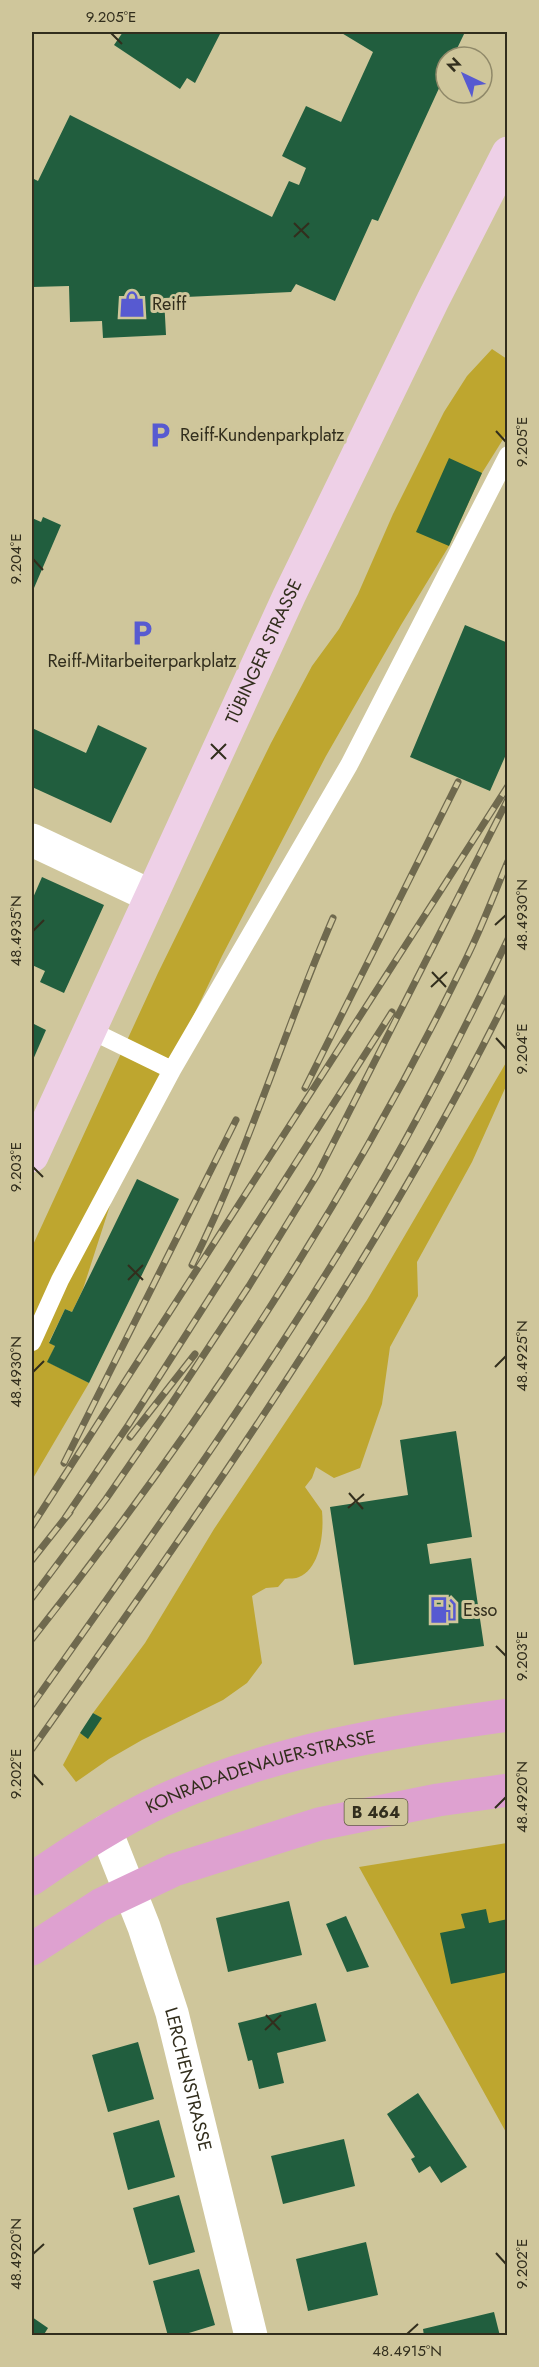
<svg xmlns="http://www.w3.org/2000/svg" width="539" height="2367" font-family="Jost,sans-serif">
  <rect width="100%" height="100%" fill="#cfc69b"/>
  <path fill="#bea62f" d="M492,349L507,359V433L482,473L449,546L401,625L326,756L222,956L124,1162L83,1289L72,1312L65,1309L49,1342L55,1346L48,1362L89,1383L32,1480V1247L158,973L271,743L312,666L339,629L358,594L393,514L444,412L467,376Z
    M507,1061V1084L472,1162L417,1262L418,1296L390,1347L382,1404L360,1468L334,1478L316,1467L312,1478L305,1487L322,1511C324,1531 321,1568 299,1577C296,1579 289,1578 285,1579L278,1587L266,1588L252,1596L262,1663L247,1683L223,1700L142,1740L109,1759L76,1782L63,1765L80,1733L88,1738L101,1718L93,1713L145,1643L214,1529L367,1300Z
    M507,1843V2134L359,1867Z"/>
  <path fill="#215e3e" d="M123,32H221L195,83L187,78L180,89L114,45Z
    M340,32H465L453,57H446V73L378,221L372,219L335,301L296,284L291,292L164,298L166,335L103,338L102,321L70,322L69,286L32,287V178L38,181L70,115L272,217L289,181L299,185L306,168L282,156L306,106L341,122L373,52Z
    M449,458L482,473L449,546L416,532Z
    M43,517L61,525L34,588L32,587V518L41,522Z
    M465,625L508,643V750L490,791L410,757Z
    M98,725L147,748L111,823L32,787V728L86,753Z
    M42,877L104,905L64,993L40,982L45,971L32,965V928L34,922L32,921V900Z
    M32,1023L46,1030L32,1062Z
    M137,1179L179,1199L89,1383L47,1362L55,1346L49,1343L65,1309L72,1312Z
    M456,1431L472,1537L427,1544L430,1564L471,1558L484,1646L354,1665L330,1507L408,1495L400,1440Z
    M93,1713L102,1718L88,1739L80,1733Z
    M289,1901L302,1955L228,1972L216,1918Z
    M486,1909L489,1923L508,1919V1972L451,1984L440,1933L465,1928L461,1914Z
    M346,1916L369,1967L347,1972L326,1924Z
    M316,2003L326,2041L277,2053L284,2083L259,2089L252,2060L248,2061L238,2023Z
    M138,2042L154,2099L108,2112L92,2055Z
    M418,2093L467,2167L441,2183L430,2166L419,2173L411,2159L415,2157L387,2114Z
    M159,2120L175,2177L128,2190L113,2133Z
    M344,2139L355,2186L283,2204L271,2156Z
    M179,2195L195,2252L149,2265L133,2208Z
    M366,2242L378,2295L308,2311L296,2259Z
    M199,2269L215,2325L179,2336H168L153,2281Z
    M494,2312L500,2336H424L423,2329Z
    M32,2317L48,2328L43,2336H32Z"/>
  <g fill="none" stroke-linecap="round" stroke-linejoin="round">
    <path stroke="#fff" stroke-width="18" d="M172,1070L349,765L508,455
      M32,1342L60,1280L172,1070L90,1030"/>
    <g stroke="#fff" stroke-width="33">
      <path d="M32,840L151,896"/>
      <path id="s1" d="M106,1831L144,1927L172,2013L251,2336"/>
    </g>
    <path stroke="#eed0e7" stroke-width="33" id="s2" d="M32,1156L289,596L433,300L508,153"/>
    <g stroke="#dea1d0" stroke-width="33">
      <path id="s3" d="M32,1879C74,1850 118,1821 164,1800C271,1751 392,1731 508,1715"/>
      <path d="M32,1949L100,1905L174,1870L319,1824L438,1800L508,1790"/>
    </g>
    <defs>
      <path id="rail" d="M305,1088L458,782
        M192,1265C248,1153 283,1033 333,918
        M130,1437L195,1354
        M64,1463L236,1120
        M65,1518L129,1424L392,1012
        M32,1526L508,786
        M32,1560L70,1512
        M32,1598L106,1499L168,1409L249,1286L317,1175L508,799
        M32,1639C199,1429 348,1201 466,959C482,927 494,894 508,861
        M32,1705C149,1540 267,1375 371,1200C421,1116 465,1028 508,939
        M32,1749C204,1506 376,1264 508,996"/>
    </defs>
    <use href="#rail" stroke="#6f694e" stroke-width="7"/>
    <use href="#rail" stroke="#cfc69b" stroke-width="4.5" stroke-dasharray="14" stroke-linecap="butt"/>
  </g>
  <path fill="none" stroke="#322e1d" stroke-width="2" d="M111,33L122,44M294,223L309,238M294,237L309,223M496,431L506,442M33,559L43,570M211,744L226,759M211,759L226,744M495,925L506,915M33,931L44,920M432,972L446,987M431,987L447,972M496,1038L506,1049M33,1167L43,1177M128,1265L143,1280M128,1280L143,1265M495,1367L506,1356M33,1372L44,1361M349,1493L363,1509M348,1508L364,1494M496,1646L506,1656M33,1774L43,1785M495,1808L506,1797M266,2015L280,2030M265,2030L281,2015M496,2253L506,2264M33,2254L44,2244M407,2334L418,2324"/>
  <defs>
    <symbol id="shop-bare" viewBox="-9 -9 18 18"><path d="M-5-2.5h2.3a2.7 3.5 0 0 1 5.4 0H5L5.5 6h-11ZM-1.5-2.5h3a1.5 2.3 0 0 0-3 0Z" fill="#575ad1" stroke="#cfc69b" stroke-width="2.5" paint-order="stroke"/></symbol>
    <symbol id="parking-bare" viewBox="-9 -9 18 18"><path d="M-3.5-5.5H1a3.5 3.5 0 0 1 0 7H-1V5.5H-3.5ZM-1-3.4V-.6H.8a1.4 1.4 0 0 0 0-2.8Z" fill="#575ad1" stroke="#cfc69b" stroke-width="2.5" paint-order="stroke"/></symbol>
    <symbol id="fuel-bare" viewBox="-9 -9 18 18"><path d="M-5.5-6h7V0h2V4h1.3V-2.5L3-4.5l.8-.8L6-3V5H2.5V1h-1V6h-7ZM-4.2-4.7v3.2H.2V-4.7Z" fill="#575ad1" stroke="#cfc69b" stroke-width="2.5" paint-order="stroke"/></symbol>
  </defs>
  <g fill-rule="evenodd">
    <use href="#shop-bare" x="113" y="285" width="38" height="38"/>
    <use href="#parking-bare" x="141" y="416" width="38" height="38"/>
    <use href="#parking-bare" x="123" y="614" width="38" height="38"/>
    <use href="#fuel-bare" x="424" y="1591" width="38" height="38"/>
  </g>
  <g text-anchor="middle" stroke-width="6" stroke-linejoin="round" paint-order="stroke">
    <rect fill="#cfc69b" stroke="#615c43" stroke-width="1.5" x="344.5" y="1799" width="63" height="26" rx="4.5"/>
    <g font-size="16" font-weight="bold" fill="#322e1d">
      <text x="376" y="1818">B 464</text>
    </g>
    <g font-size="18" fill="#322e1d" stroke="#cfc69b" text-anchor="start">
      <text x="152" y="310">Reiff</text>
      <text x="180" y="441">Reiff-Kundenparkplatz</text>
      <text x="142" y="667" text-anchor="middle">Reiff-Mitarbeiterparkplatz</text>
      <text x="463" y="1616">Esso</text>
    </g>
    <g font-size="18" fill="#322e1d" stroke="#cfc69b">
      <text dy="6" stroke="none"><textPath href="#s2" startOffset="555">TÜBINGER STRASSE</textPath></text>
      <text dy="6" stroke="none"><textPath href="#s3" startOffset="255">KONRAD-ADENAUER-STRASSE</textPath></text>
      <text dy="6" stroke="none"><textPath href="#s1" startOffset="262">LERCHENSTRASSE</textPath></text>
    </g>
  </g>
  <rect width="539" height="2367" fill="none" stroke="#cfc69b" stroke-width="66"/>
  <g transform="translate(464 75) rotate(316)"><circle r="28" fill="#cfc69b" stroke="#908969" stroke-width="1.5"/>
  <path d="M0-4.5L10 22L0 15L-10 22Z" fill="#575ad1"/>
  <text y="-9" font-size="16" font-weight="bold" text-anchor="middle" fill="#322e1d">N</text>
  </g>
  <rect x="33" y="33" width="473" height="2301" fill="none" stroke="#322e1d" stroke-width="2"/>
  <g font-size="15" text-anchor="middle" fill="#322e1d">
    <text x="111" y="22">9.205°E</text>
    <text transform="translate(522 442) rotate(-90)" y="5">9.205°E</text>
    <text transform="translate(16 559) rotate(-90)" y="5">9.204°E</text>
    <text transform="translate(522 915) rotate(-90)" y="5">48.4930°N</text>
    <text transform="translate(16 931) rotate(-90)" y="5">48.4935°N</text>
    <text transform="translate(522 1049) rotate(-90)" y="5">9.204°E</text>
    <text transform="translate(16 1167) rotate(-90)" y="5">9.203°E</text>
    <text transform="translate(522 1356) rotate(-90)" y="5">48.4925°N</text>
    <text transform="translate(16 1372) rotate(-90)" y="5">48.4930°N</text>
    <text transform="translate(522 1656) rotate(-90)" y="5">9.203°E</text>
    <text transform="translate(16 1774) rotate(-90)" y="5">9.202°E</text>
    <text transform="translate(522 1797) rotate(-90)" y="5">48.4920°N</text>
    <text transform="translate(16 2254) rotate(-90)" y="5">48.4920°N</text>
    <text transform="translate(522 2264) rotate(-90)" y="5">9.202°E</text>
    <text x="407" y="2356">48.4915°N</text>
  </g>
</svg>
